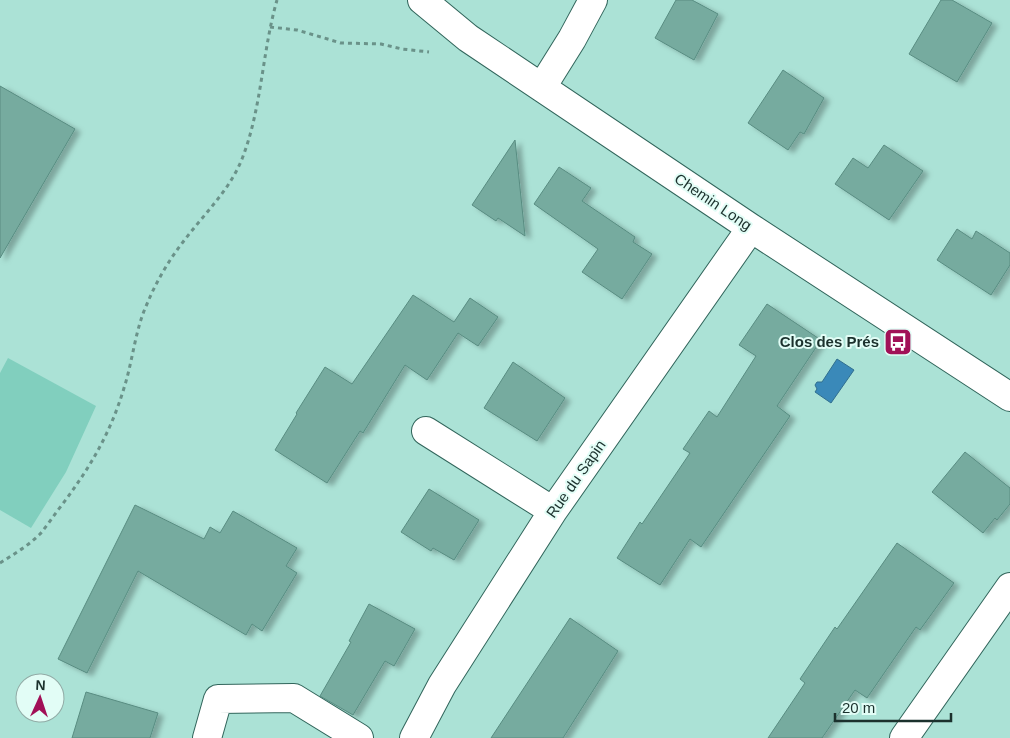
<svg xmlns="http://www.w3.org/2000/svg" width="1010" height="738" font-family="Arial,sans-serif">
  <defs>
    <filter id="shadow"><feDropShadow dx="5.5" dy="3" stdDeviation="2.5" flood-color="#0004"/></filter>
  </defs>
  <rect width="100%" height="100%" fill="#abe2d6"/>
  <path fill="#81cfbe" d="M8,358L96,406L66,472L31,528L0,510V373Z"/>
  <path fill="#3a89b9" stroke="#316f8f" d="M837,359L854,370L831,403L815,392L817,389L815,385L817,382H822Z"/>
  <path fill="#76ab9f" stroke="#588c81" filter="url(#shadow)" d="M676,0H692L718,14L694,60L655,38Z
    M941,0H952L992,23L957,82L909,54Z
    M783,70L824,98L804,134L800,132L788,150L748,123Z
    M0,86L75,129L0,258Z
    M515,140L525,236L498,218L496,221L472,205Z
    M884,145L923,171L889,220L835,184L853,158L868,168Z
    M559,167L591,188L582,201L635,237L633,242L652,254L622,299L582,272L598,249L534,204Z
    M957,229L972,239L976,231L1010,253V265L991,295L937,260Z
    M413,295L454,322L470,298L498,317L478,346L458,333L427,380L405,365L363,433L360,431L327,483L275,450L297,414L296,413L325,367L352,384Z
    M767,304L821,340L777,406L790,416L701,547L690,539L660,585L617,558L640,522L642,524L690,453L683,449L709,411L717,417L756,356L739,345Z
    M513,362L565,398L537,441L484,408Z
    M965,452L1010,488V504L997,520L995,518L983,533L932,492Z
    M429,489L479,520L454,560L433,548L431,551L401,532Z
    M135,505L204,539L210,527L220,533L233,511L297,548L286,566L297,573L262,631L252,624L246,635L138,571L87,673L58,659Z
    M897,543L954,583L920,630L916,627L867,698L855,690L822,738H768L805,683L800,679L835,627L837,629Z
    M369,604L415,629L394,666L385,661L353,715L320,696L351,642L349,641Z
    M570,618L618,651L563,738H491Z
    M86,692L158,713L150,738H72Z"/>
  <g fill="none" stroke-linecap="round" stroke-linejoin="round">
    <defs>
      <path id="street" d="M422,0L468,38L751,228L1010,397
        M542,87L572,39L593,0
        M426,431L553,511
        M207,738L218,699L294,698L359,738
        M414,738L442,685L553,511L751,228
        M904,738L1010,587"/>
    </defs>
    <use href="#street" stroke="#31655b" stroke-width="30"/>
    <path stroke="#6a9289" stroke-width="3" stroke-dasharray="4 4" stroke-linecap="butt" d="M270,27L297,30L341,43L381,44L402,49L429,52
      M0,563C14,554 28,546 40,534C46,527 52,518 58,510C88,471 110,435 124,388C133,360 135,330 147,304C156,282 169,260 183,242C204,214 229,191 242,159C262,108 262,52 277,0"/>
    <use href="#street" stroke="#fff" stroke-width="28"/>
  </g>
  <defs>
    <symbol id="bus-square" viewBox="-11 -11 22 22"><rect x="-9" y="-9" width="18" height="18" rx="4" fill="#a11057" stroke="#e2fdf6"/><path d="M-5-6H5V4H4V6H2V4H-2V6H-4V4H-5ZM-3.5-4V0h7V-4ZM-3.5 1.2v1.5H-2V1.2ZM2 1.2v1.5H3.5V1.2Z" fill="#fff"/></symbol>
  </defs>
  <g fill-rule="evenodd">
    <use href="#bus-square" x="882" y="326" width="32" height="32"/>
  </g>
  <g text-anchor="middle" stroke-width="4" stroke-linejoin="round" paint-order="stroke">
    <g font-size="15" fill="#1b312d" stroke="#e2fdf6">
      <text transform="translate(713 202) rotate(34)" y="5">Chemin Long</text>
      <text transform="translate(576 479) rotate(-55)" y="5">Rue du Sapin</text>
    </g>
    <g font-size="15" font-weight="bold" fill="#1b312d" stroke="#e2fdf6" text-anchor="end">
      <text x="879" y="347">Clos des Prés</text>
    </g>
  </g>
  <g transform="translate(40 698) rotate(3)"><circle r="24" fill="#e2fdf6" stroke="#92aba6"/>
  <path d="M0-4L9 19L0 12L-9 19Z" fill="#a11057"/>
  <text y="-8" font-size="14" font-weight="bold" text-anchor="middle" fill="#1b312d">N</text>
  </g>
  <path d="M835 713v8h116v-8" fill="none" stroke="#1b312d" stroke-width="2.5"/>
  <text x="842" y="713" font-size="15" fill="#1b312d" stroke="#e2fdf6" stroke-width="4" paint-order="stroke">20 m</text>
</svg>
